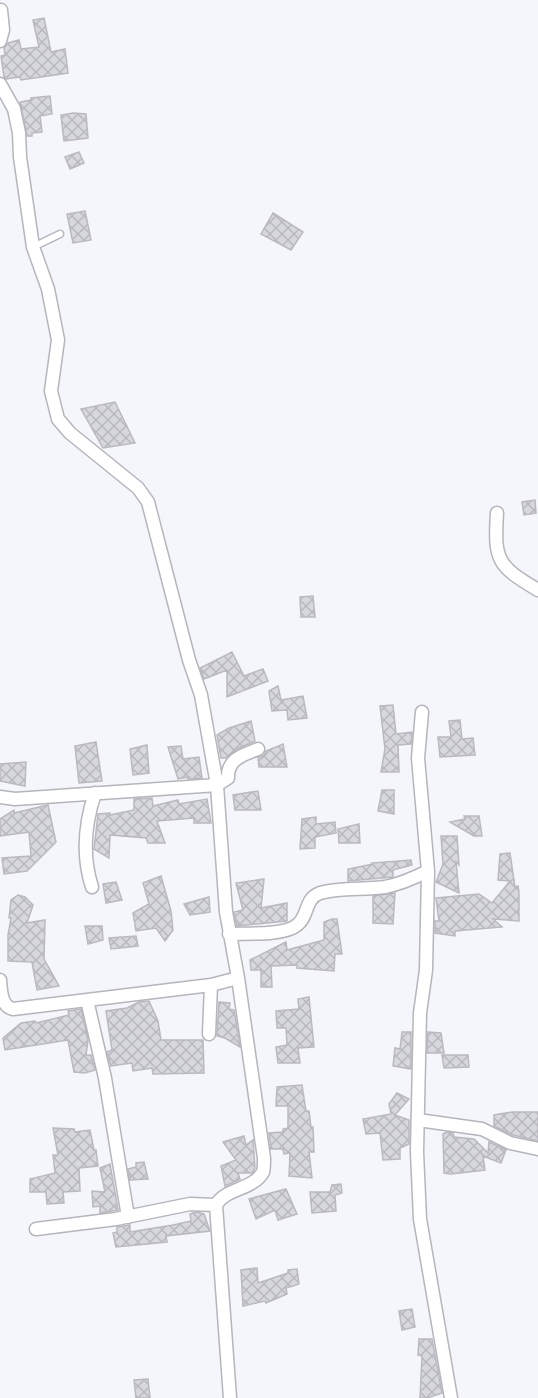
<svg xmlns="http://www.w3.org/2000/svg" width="538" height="1398" font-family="Lato,sans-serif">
  <defs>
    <pattern id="building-cross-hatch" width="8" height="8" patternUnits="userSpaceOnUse" patternTransform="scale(1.5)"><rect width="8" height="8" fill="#d7d7de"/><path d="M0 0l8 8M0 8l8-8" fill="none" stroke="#b8b8be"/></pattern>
  </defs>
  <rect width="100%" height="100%" fill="#f5f5fc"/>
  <path fill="url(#building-cross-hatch)" stroke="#bab9c0" stroke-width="1.5" d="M44,18L51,52L65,49L68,73L21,80L20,77L6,79L4,77L1,56L5,55L4,48L8,43L19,40L21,49L39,47L33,20Z
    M50,96L52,114L40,116L42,132L32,133V136H27L20,102L31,100V98Z
    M73,113L86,114L88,138L64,141L61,115Z
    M79,152L84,163L70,169L65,157Z
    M85,211L91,240L73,243L67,214Z
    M273,213L303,232L291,250L261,234Z
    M115,402L135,443L103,448L81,409Z
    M535,500L536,513L524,515L522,502Z
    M313,596L315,617H301L300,597Z
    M232,652L244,676L263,669L268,681L227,697V670L204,679L200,668Z
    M278,686L281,700L303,696L307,718L288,720L287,710L272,711L269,691Z
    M393,705L396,734L412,732L411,744L398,745L399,772H381L385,749L380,706Z
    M460,720L462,739L473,738L475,755L440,757L438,737H451L449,721Z
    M251,721L255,741L237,749L226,758H221L217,735L229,728Z
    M96,742L102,781L79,783L75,746Z
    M283,744L287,767H259L258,758L264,755L266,751Z
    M147,745L149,773L133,775L130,749Z
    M181,746L183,759L199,757L202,778L188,779V777L178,779L168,747Z
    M26,762L25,786L0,781V764Z
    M382,790H394V814L378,811Z
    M258,791L261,810H235L233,795Z
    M152,798L153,806L178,800L179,804L207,799L211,823H194V818L157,821L165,843H148L146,838L110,835L109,858L94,849L98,814L110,813V815L134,810V799Z
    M48,805L56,842L27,871L4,874L2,858L31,856L29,832L0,836V819L14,810V813Z
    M464,816H479L482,836H474L450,822L465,819Z
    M316,817V824L335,822L336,833L315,837V848L300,849L302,819Z
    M359,824L360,843H339L338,829Z
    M441,836H457L459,865L456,862L459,893L436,882L443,864Z
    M510,853L515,887L518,886L519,892V921L493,919L502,927L455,931V936L435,933V921H439L436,898L479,894L492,903L510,881L498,880L500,854Z
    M411,860L412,865L393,870V877L348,881V869L373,864L372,863Z
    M161,876L171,911L173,930L165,941L156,928L136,931L133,913L149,904L143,883Z
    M264,879L261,908L287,903V921L237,926L234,912L243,910L236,883Z
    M116,882L122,900L106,903L103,884Z
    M395,893L393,924L373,923V896Z
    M18,895L25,897L33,905L27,923L45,920L44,959L59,986L37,990L32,962L8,961V935L11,918H9L11,900Z
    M209,897L210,912L190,915L184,904Z
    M332,919H337L342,954H335L334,971L297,968V965L271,966L272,987H261V970H251L250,960L286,942L287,950L324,940V922Z
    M85,926H102L103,940L88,944Z
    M136,936L138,946L111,949L109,938Z
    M309,997L314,1047L298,1048L300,1063H278L276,1047L287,1045L286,1028H277L276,1011L299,1009L298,999Z
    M149,1001L158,1021L161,1040H203L204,1073L153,1074L152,1068L133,1071L132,1063L111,1066L107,1052L112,1050L106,1011L127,1008L139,1002Z
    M219,1002L230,1003L229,1009L234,1010L240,1047L225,1038L217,1036Z
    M81,1009L88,1040L86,1055H91L95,1070L85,1073L74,1072L68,1040L5,1050L3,1038L21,1023L35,1021L36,1023L69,1015L68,1011Z
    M402,1032H411V1069L393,1066L395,1048L400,1049Z
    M428,1032L441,1033L444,1053H427Z
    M442,1055H468L469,1067L444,1068Z
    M302,1085L306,1111H309L311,1127H313L314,1152H309L312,1178L289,1176L290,1153L284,1154L283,1149H271L269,1133L283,1132V1129L288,1128V1106H276L277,1087Z
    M397,1093L409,1099L395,1115L409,1120V1144L400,1148V1159L383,1160L380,1133L366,1134L363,1119L391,1114L389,1104Z
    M512,1112H538V1141L513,1135L494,1126V1115Z
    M53,1128L74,1129L75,1132L90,1130L94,1150H96L98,1166L79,1168L80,1191L63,1192L64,1203L47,1204L46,1192H30V1179L55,1173L53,1155H58Z
    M447,1132L453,1133L454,1137L474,1139L488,1153L489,1142L506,1150L501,1163L483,1156L485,1170L451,1174L444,1173L443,1134Z
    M244,1136L246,1145L253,1140L255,1168L252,1173H238L240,1179L225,1186L221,1166L236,1160L223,1142Z
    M144,1162L148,1179L130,1180L128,1169L136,1167V1163Z
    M110,1164L118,1210L100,1213V1206L93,1207L92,1191L105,1192L100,1168Z
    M341,1184L342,1193L335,1195L336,1211L312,1213L310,1192H330L332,1185Z
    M286,1189L297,1214L278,1220L275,1210L256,1219L249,1199Z
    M196,1212L204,1214L210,1231L166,1236L167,1242L116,1247L113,1233L117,1232V1227L130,1225V1232L173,1225L191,1221L190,1214Z
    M257,1268L258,1283L288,1273V1270L297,1269L299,1284L286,1288L287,1294L266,1303L265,1301L243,1306L241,1270Z
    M412,1309L415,1327L402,1330L399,1311Z
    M419,1339H432L442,1393L427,1398H420L422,1356L418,1355Z
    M148,1379L150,1398H136L134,1380Z"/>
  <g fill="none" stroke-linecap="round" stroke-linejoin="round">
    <defs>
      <path id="service" d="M33,247L60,234"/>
      <path id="minor" d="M0,41L3,30L1,10
        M0,84L14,109L19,133L20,157L33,247L48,289L58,340L51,391L58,419L70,433L138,488L148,502L189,660L201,695L217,785L226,912L238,978L264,1158C264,1162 264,1169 263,1172C253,1190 225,1188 216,1205L230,1398
        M497,513C494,560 497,566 538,590
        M0,797L15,799L217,785L228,778C227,759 243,755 258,749
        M428,871L426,970L420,1013L417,1152L420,1219L451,1398
        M92,887C82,856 85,823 95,793
        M229,934C246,933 284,936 297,925C309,916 304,899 320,893C341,887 364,890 385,887C401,884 414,878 428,871L418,758L422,712
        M0,980C1,991 1,1006 13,1009L211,985L238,978
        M87,1000L105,1078L128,1217
        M209,1034L211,985
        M418,1120L482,1129L510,1143L538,1149
        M36,1229L116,1219L190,1204L216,1205"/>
    </defs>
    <use href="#service" stroke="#b5b5bc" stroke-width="9"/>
    <use href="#minor" stroke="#b5b5bc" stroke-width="15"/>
    <use href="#service" stroke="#fff" stroke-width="6"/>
    <use href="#minor" stroke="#fff" stroke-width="12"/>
  </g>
</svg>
